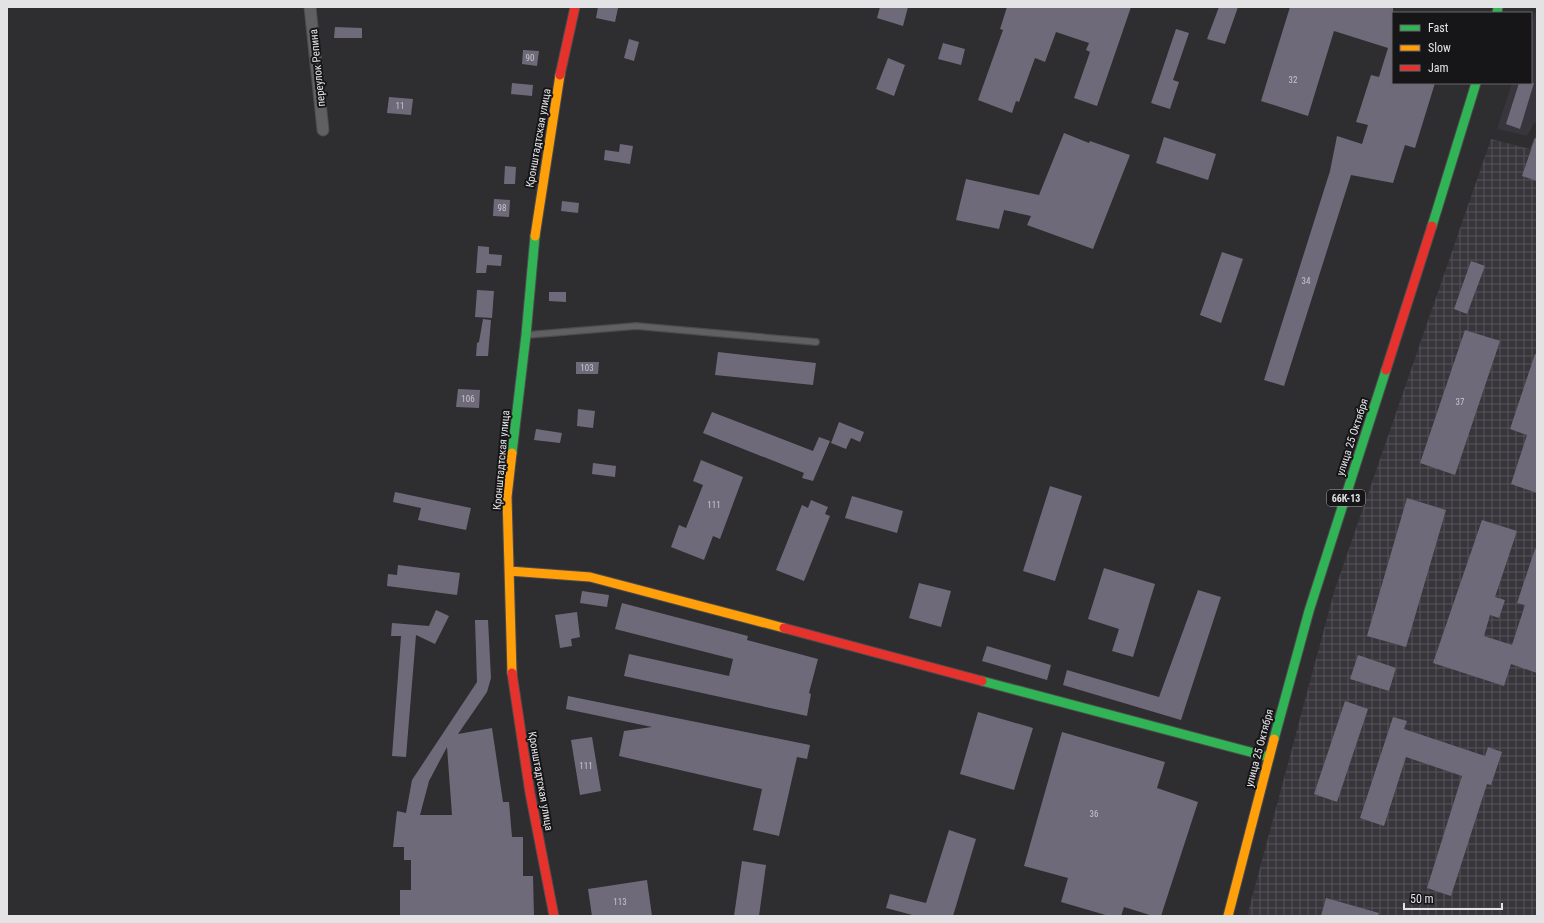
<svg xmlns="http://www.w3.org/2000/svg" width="1544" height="923" font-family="'Roboto Condensed',sans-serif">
  <defs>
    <pattern id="industrial-grid" width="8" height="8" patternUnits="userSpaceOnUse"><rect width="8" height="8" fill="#38353c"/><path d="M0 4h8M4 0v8" fill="none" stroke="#555258"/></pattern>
  </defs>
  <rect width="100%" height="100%" fill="#2e2d2f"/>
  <path fill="#38353c" d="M1537,8V124L1534,123L1527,136L1497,129L1512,83H1531V24Z"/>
  <path fill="url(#industrial-grid)" d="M1537,131V916H1247L1334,592L1491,139L1530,149Z"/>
  <path fill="#6f6a79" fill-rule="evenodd" d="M598,7L618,8L615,22L596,18Z
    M880,7H908L903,26L877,18Z
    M1007,7H1131L1097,106L1074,98L1090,52L1086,50L1089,43L1056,32L1045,62L1035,58L1019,102L1016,101L1012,113L978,100L1003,30L1000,29Z
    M1219,7H1238L1225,44L1207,39Z
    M1290,7H1393V83H1435L1415,148L1405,145L1393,183L1351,175L1284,386L1264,380L1330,171L1337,136L1362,144L1368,125L1356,122L1371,75L1379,77L1388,48L1334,31L1308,116L1261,101Z
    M335,27L362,28V38H334Z
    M1176,29L1189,33L1173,80L1179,82L1170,109L1151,103Z
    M629,39L639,42L634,61L624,58Z
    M943,43L965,49L961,65L938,59Z
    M523,50L539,51L537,66L522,64Z
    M888,58L905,65L894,96L876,89Z
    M512,83L533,85L532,96L511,94Z
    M1519,83H1534L1520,129L1506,124Z
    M389,97L413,99L411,115L387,113Z
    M1064,133L1089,143L1090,141L1130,155L1093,249L1027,225L1031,216L1004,210L999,229L956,220L966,179L1039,195Z
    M1164,137L1216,154L1208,180L1156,163Z
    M1535,138L1537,139V181L1522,176Z
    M620,144L633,146L630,164L604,160L605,150L619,152Z
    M505,166L516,167L515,184H504Z
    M494,199L510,200L509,217L493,216Z
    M562,201L579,203L578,213L561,211Z
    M478,246L489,247V254L502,255L501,266L487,265L486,273H476Z
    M1222,252L1243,259L1221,323L1200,315Z
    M1471,261L1485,266L1467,314L1454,309Z
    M477,290L494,291L492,318L475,317Z
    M549,292H566V302L549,301Z
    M483,319L491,320L488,356H476L477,343L479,342Z
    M1465,330L1500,341L1455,475L1420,463Z
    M718,352L816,363L813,385L715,375Z
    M1535,354H1537V493L1511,484L1527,435L1510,429Z
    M576,362H599L598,374H576Z
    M458,389L480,390L479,408L456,407Z
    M578,409L595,411L593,428L577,426Z
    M712,412L813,451L819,437L830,441L813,481L802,478L804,473L703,433Z
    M839,422L864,432L860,442L851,438L846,449L831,443Z
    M536,429L562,433L560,443L534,440Z
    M701,460L743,477L720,539L713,536L704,560L671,547L679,525L686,528L703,485L693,481Z
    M593,463L616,466L615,477L592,474Z
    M1050,486L1082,496L1055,581L1023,571Z
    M395,492L471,508L466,530L418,520L421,508L393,502Z
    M852,496L903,511L897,533L845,518Z
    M1407,498L1446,510L1406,647L1367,636Z
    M811,500L828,507L825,514L830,516L804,581L776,570L802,505L808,508Z
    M1482,520L1517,531L1495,597L1505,600L1499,618L1490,615L1484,636L1512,645L1525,605L1517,603L1535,549H1537V673L1511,664L1504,686L1433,663Z
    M398,565L460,573L457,595L387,586L388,574L397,575Z
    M1104,568L1155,584L1133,657L1112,651L1119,629L1088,619Z
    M919,583L951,591L941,627L909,618Z
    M1198,590L1221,597L1181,720L1063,685L1067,670L1159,697Z
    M582,591L609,595L607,607L580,603Z
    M622,603L748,636L747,640L818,659L809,693L811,694L807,716L624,676L629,654L729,676L733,659L615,629Z
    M436,610L449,616L435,644L416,635L406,757L392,756L401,636H391L392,623L429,626Z
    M577,612L580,637L571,639L572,646L560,648L555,615Z
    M475,620H488L491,678L487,692L458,734L492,728L503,802H509L512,837H523V876H533L534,916H400V890H411V860H404V847H393L397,811L406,813L412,780L477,682ZM447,747L452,815H420L429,781Z
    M987,646L1051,665L1047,680L982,661Z
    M1358,655L1396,668L1389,691L1350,679Z
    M568,696L810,745L807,759L797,757L779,836L753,830L762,789L619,756L624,731L652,727L566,709Z
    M1345,701L1368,709L1337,802L1314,794Z
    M978,712L1033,728L1014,790L960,774Z
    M1393,717L1407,721L1404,729L1485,756L1488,747L1502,752L1491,785L1487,784L1451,896L1427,888L1462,776L1406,757L1384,826L1360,818Z
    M1062,732L1165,762L1157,788L1198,802L1161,916H1153L1124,907L1121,916H1109L1061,902L1068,878L1024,866Z
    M592,737L601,791L580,795L571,740Z
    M949,830L976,839L953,916H916L886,908L890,894L926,903Z
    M742,861L766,865L759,916H734Z
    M647,880L652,916H592L588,889Z
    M1326,898L1379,913L1378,916H1321Z"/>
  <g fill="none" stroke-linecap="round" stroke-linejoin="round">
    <defs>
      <path id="lane" d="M527,335L636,326L816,342"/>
      <path id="street" d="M310,7L323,130"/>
      <path id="fast" d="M1497,13L1498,7
        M1432,226L1476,83
        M512,453L526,335L535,236
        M982,681L1269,757
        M1274,739L1309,611L1386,370"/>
      <path id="slow" d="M535,236L560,75
        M509,571L590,577L784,628
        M512,673L507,497L512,453
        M1228,916L1274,739"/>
      <path id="jam" d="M560,75L575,7
        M1386,370L1432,226
        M784,628L982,681
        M512,673L530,793L554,916"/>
    </defs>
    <use href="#lane" stroke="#4c4b4d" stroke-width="8"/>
    <use href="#street" stroke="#4c4b4d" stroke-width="13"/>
    <use href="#fast" stroke="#4c4b4d" stroke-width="11"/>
    <use href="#slow" stroke="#4c4b4d" stroke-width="11"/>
    <use href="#jam" stroke="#4c4b4d" stroke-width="11"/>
    <use href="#lane" stroke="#605f61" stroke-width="5.5"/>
    <use href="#street" stroke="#605f61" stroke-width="11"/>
    <use href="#fast" stroke="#30b455" stroke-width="9"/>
    <use href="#slow" stroke="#ff9f0a" stroke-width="9"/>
    <use href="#jam" stroke="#e5322d" stroke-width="9"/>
  </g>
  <g text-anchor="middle" stroke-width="4" stroke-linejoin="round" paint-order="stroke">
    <g font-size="9" fill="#c6c5ca">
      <text x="530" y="61">90</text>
      <text x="1293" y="83">32</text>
      <text x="400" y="109">11</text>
      <text x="502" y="211">98</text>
      <text x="1306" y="284">34</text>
      <text x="587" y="371">103</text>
      <text x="468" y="402">106</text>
      <text x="1460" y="405">37</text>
      <text x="714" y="508">111</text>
      <text x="586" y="769">111</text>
      <text x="1094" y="817">36</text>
      <text x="620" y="905">113</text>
    </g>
    <rect fill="#161517" stroke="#a6a5a7" stroke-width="1" x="1327" y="490" width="38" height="16" rx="3"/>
    <g font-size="10" font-weight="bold" fill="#e3e3e5">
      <text x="1346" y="502">66К-13</text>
    </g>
    <g font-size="11" fill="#e3e3e5" stroke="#161517">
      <text transform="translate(317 68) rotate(-96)" y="4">переулок Репина</text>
      <text transform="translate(538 138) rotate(-80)" y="4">Кронштадтская улица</text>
      <text transform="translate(1352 437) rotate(-72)" y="4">улица 25 Октября</text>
      <text transform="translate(501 460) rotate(-85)" y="4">Кронштадтская улица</text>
      <text transform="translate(1259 748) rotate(-75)" y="4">улица 25 Октября</text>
      <text transform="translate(541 781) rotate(80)" y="4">Кронштадтская улица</text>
    </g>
  </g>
  <rect width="1544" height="923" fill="none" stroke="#e3e3e5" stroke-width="16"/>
  <rect x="1392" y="12" width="140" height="72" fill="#161517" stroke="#686769"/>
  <rect x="1400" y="25" width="20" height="6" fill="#30b455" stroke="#686769"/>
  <text x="1428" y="32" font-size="12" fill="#e3e3e5">Fast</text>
  <rect x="1400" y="45" width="20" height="6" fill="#ff9f0a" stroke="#686769"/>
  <text x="1428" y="52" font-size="12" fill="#e3e3e5">Slow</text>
  <rect x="1400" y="65" width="20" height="6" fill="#e5322d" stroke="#686769"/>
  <text x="1428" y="72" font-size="12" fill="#e3e3e5">Jam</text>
  <path d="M1404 903v6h98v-6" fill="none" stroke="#e3e3e5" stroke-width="2"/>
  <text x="1410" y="903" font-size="12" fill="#e3e3e5" stroke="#161517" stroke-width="3" paint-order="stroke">50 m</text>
</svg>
